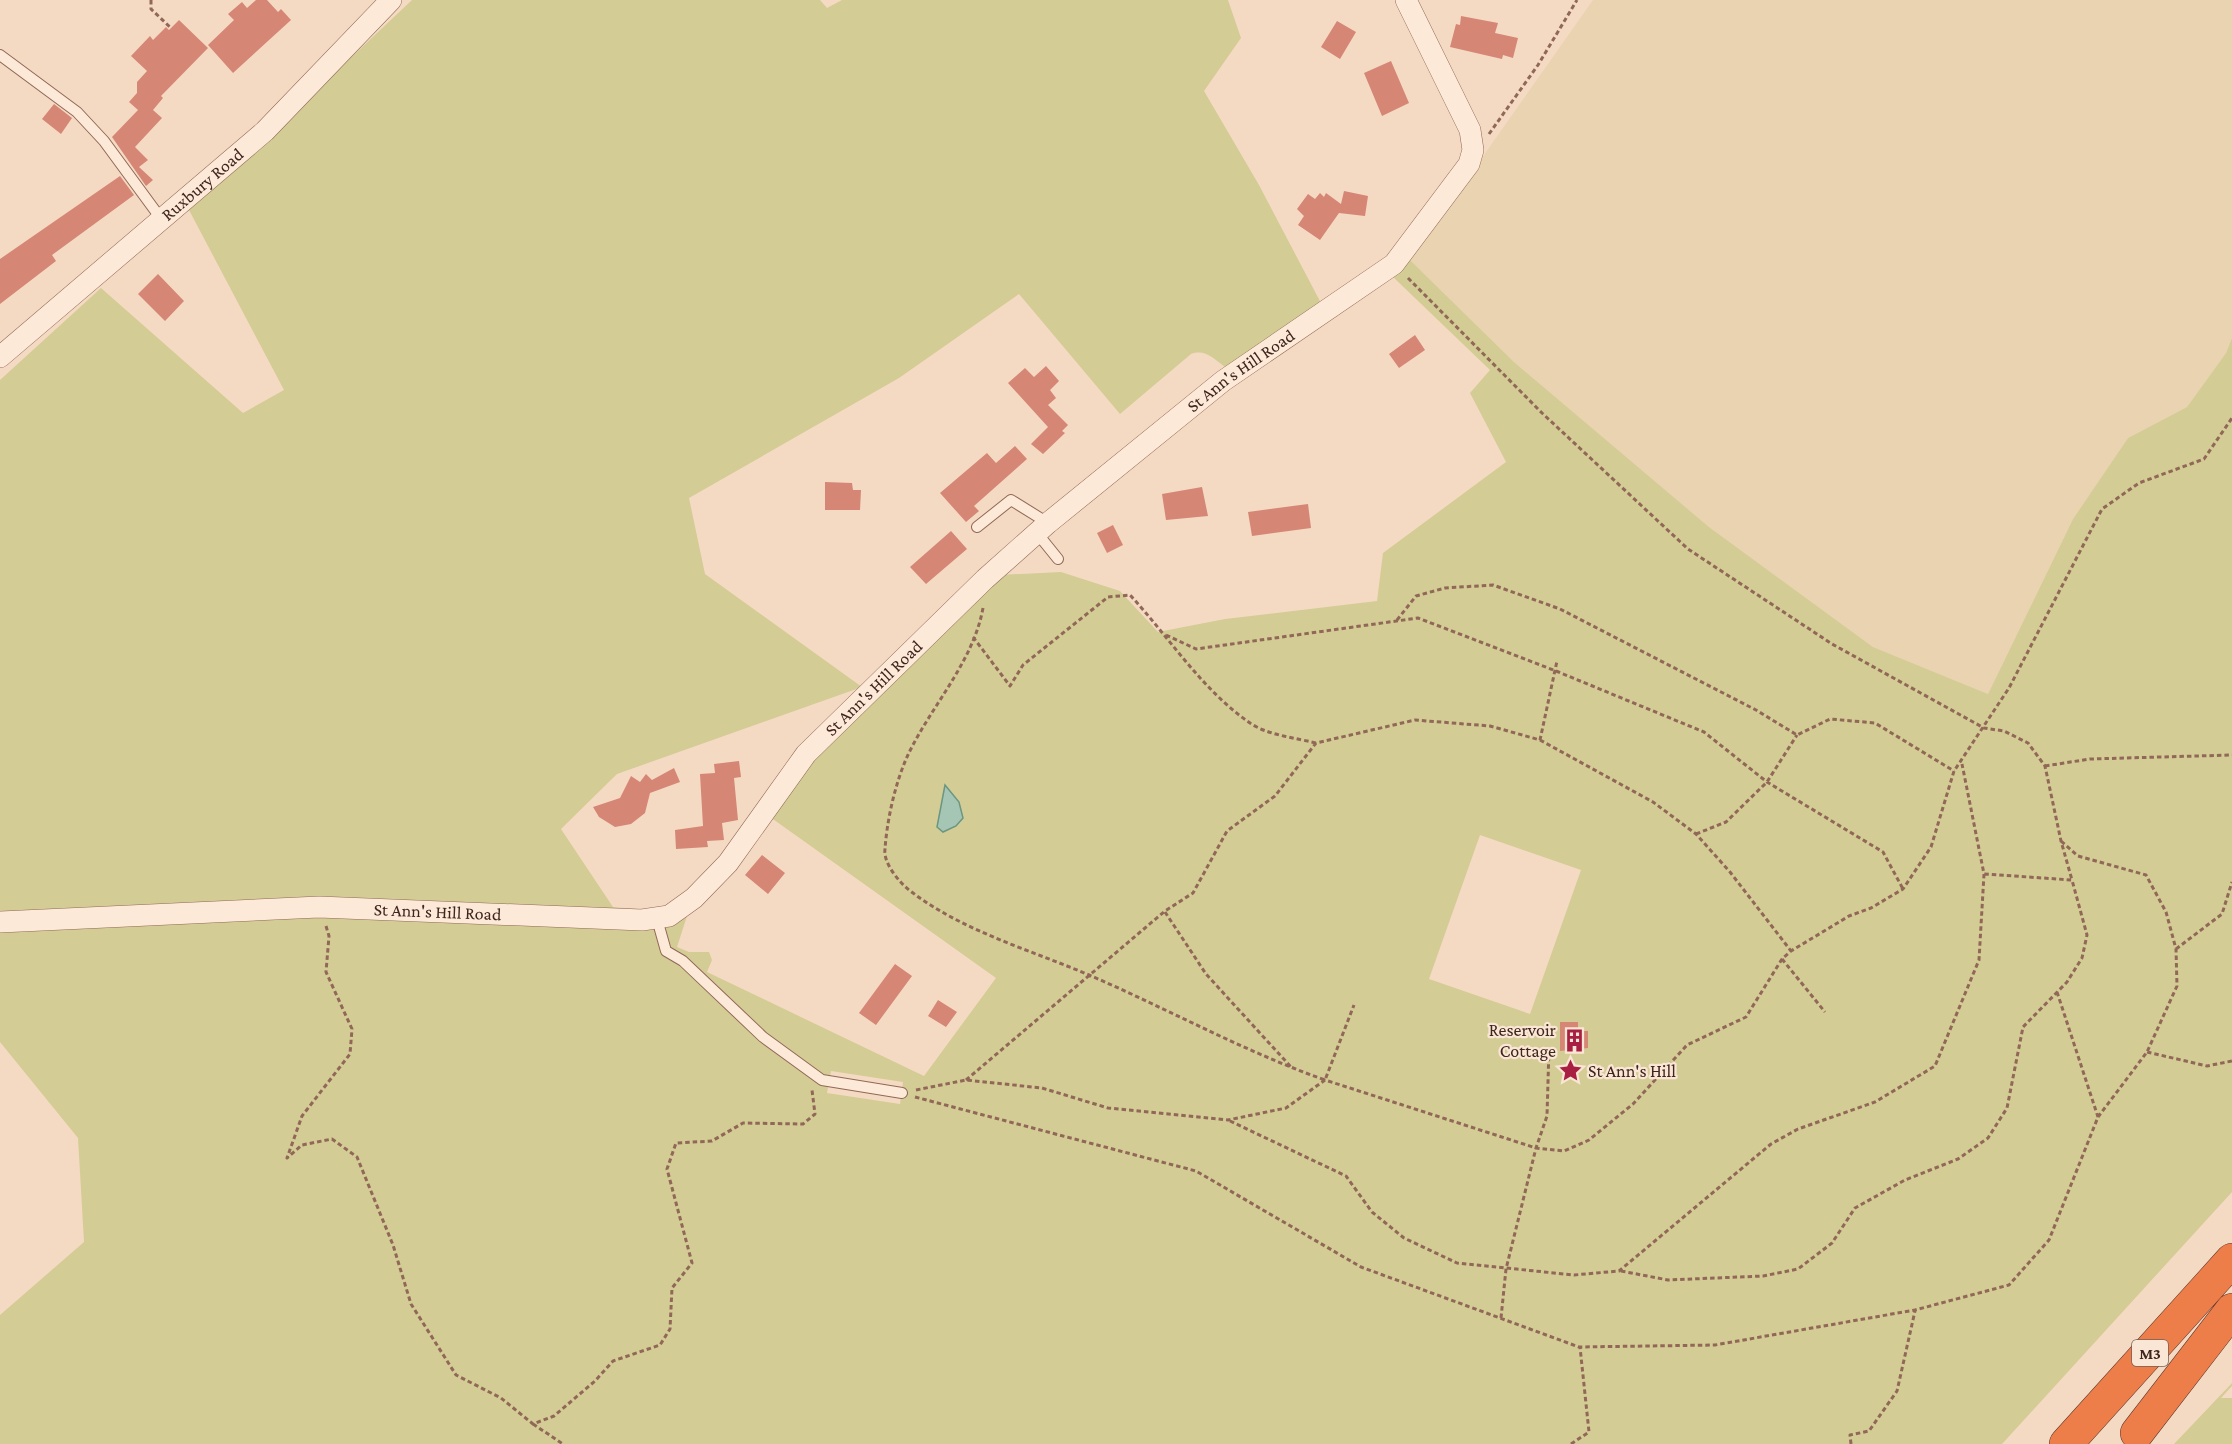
<svg xmlns="http://www.w3.org/2000/svg" width="2232" height="1444" font-family="'Crimson Pro',serif">
  <rect width="100%" height="100%" fill="#f4dac3"/>
  <path fill="#ead3b0" d="M1593,0H2232V338L2226,353L2187,407L2128,438L2073,519L1988,694L1873,647L1709,527L1514,362L1410,260Z"/>
  <path fill="#d4cc95" fill-rule="evenodd" d="M412,0H820L827,8L842,0H1228L1241,38L1204,91L1259,185L1322,305L1225,367C1213,358 1205,349 1191,354L1120,414L1019,294L899,378L689,498L705,574L862,687L617,774L561,829L613,907L688,913L677,947L689,952H709L712,960L707,972L924,1076L996,978L770,817L812,760L999,575L1061,572L1120,591L1158,632L1225,619L1377,601L1383,553L1506,462L1470,393L1490,370L1392,276L1410,260L1514,362L1709,527L1873,647L1988,694L2073,519L2128,438L2187,407L2226,353L2232,338V1192L2002,1444H0V1315L84,1242L78,1138L0,1042V380L101,288L243,413L284,390L189,210ZM1480,835L1581,870L1530,1014L1429,979ZM831,1071L903,1082L900,1104L827,1093Z
    M2232,1383V1386L2221,1398H2232V1444H2174Z"/>
  <path fill="#a6c6b5" stroke="#6b9681" stroke-width="1.5" d="M945,785L959,802L963,818L956,826L943,832L937,827Z"/>
  <path fill="#d68675" d="M256,0H267L278,12L281,9L291,20L233,73L208,45L234,20L228,14L242,2L247,8Z
    M1461,16L1498,23L1495,33L1518,38L1513,58L1503,55L1502,59L1450,47L1456,24L1460,25Z
    M179,20L208,48L161,96L163,98L153,110L162,118L135,147L148,160L139,167L153,180L146,186L112,137L138,110L129,102L137,93V82L147,71L131,56L150,36L153,40L166,27L169,30Z
    M1337,21L1356,32L1340,59L1321,47Z
    M1391,61L1409,103L1382,116L1364,73Z
    M54,104L72,118L61,134L42,119Z
    M120,176L134,195L52,255L56,261L0,304V259Z
    M1344,191L1368,196L1365,216L1339,213L1320,240L1298,225L1304,216L1297,209L1308,194L1315,199L1320,193L1324,197L1326,193L1341,204Z
    M158,274L184,301L165,321L138,294Z
    M1415,335L1425,350L1399,368L1389,354Z
    M1046,366L1059,381L1050,390L1056,398L1048,405L1068,425L1062,431L1065,433L1043,454L1031,444L1048,427L1008,383L1025,368L1034,377Z
    M1015,446L1027,459L974,506L979,511L966,522L940,493L987,453L996,463Z
    M825,482L852,483L853,490H861L860,510H825Z
    M1202,487L1208,516L1166,520L1162,494Z
    M1308,504L1311,528L1252,536L1248,512Z
    M1113,525L1123,545L1107,553L1097,533Z
    M951,531L967,549L926,584L910,567Z
    M739,761L741,777L734,778L738,820L722,823L724,840L707,841L708,847L676,849L675,830L703,826L700,774L715,773L714,764Z
    M674,768L680,782L650,793L645,813L631,824L615,827L599,817L593,807L620,798L631,776L640,782L646,774L652,780Z
    M762,855L785,873L768,894L745,875Z
    M895,964L912,976L876,1025L859,1013Z
    M938,1000L957,1012L946,1027L928,1016Z
    M1560,1022H1578V1031H1588V1048L1560,1051Z"/>
  <g fill="none" stroke-linecap="round" stroke-linejoin="round">
    <defs>
      <path id="lane" d="M0,55L77,112L104,141L162,220
        M977,527L1011,500L1048,523
        M1037,533L1058,559
        M657,919L666,951L683,961L763,1037L822,1080L902,1093"/>
      <g id="street">
        <path id="s1" d="M0,357L265,131L391,0"/>
        <path id="s2" d="M0,922L319,907L642,920L669,916L694,898L728,863L806,754L985,579L1048,523L1223,381L1394,264L1469,164L1473,150L1470,130L1406,0"/>
      </g>
      <path id="highway" d="M2137,1433L2232,1310
        M2066,1444L2232,1260"/>
    </defs>
    <use href="#lane" stroke="#916857" stroke-width="12"/>
    <use href="#street" stroke="#916857" stroke-width="22"/>
    <use href="#highway" stroke="#5e372c" stroke-width="34"/>
    <path stroke="#916857" stroke-width="3" stroke-dasharray="4.5 3" stroke-linecap="butt" d="M151,0V9L171,28
      M1489,134L1538,65L1577,0
      M1408,278L1542,413L1688,549L1832,644L1984,728L2004,731L2028,743L2045,766L2061,841L2072,880
      M983,608C973,663 930,707 907,757C895,784 887,820 885,849C883,863 899,882 909,890C962,931 1028,949 1089,975C1168,1009 1243,1051 1325,1080L1354,1005
      M1397,620L1416,596L1445,588L1493,585L1560,609L1756,710L1797,735L1830,719L1875,723L1954,771
      M1166,635L1196,649L1418,618L1556,671L1704,732L1767,782L1883,852L1903,889
      M973,637L1010,686L1023,665L1108,597L1130,595C1169,637 1202,690 1250,723C1267,735 1296,738 1316,743
      M1540,740L1653,802L1696,834L1730,872L1791,951
      M2045,766L2090,759L2232,755
      M1696,834L1726,822L1767,782L1797,735
      M1165,912L1206,974L1291,1067
      M326,926L329,936L326,972L352,1029L350,1054L302,1116L287,1158L302,1145L332,1139L357,1157L393,1245L411,1304L456,1375L501,1398L533,1424L554,1416L595,1381L613,1361L660,1345L670,1329L672,1288L692,1263L667,1169L676,1143L712,1141L743,1123L803,1124L815,1114L812,1090
      M2176,949L2222,914L2232,882
      M1782,959L1825,1012
      M2057,992L2098,1117
      M2147,1052L2207,1066L2232,1061
      M966,1080L1165,911L1193,893L1227,831L1275,796L1316,743L1415,720L1490,726L1540,740L1557,661
      M916,1090L966,1080L1042,1088L1108,1108L1228,1120L1286,1108L1325,1080L1536,1148L1564,1151L1589,1140L1633,1104L1687,1045L1746,1017L1782,959L1791,951L1849,916L1871,908L1903,889L1931,847L1954,771L2009,688L2102,509L2139,483L2204,459L2232,418
      M915,1097L1196,1171L1361,1267L1579,1347L1715,1345L1915,1310L2009,1285L2049,1240L2098,1117L2147,1052L2177,986L2176,949L2166,912L2146,875L2078,856L2061,841
      M1230,1121L1346,1176L1372,1212L1404,1238L1457,1263L1574,1275L1619,1271L1771,1144L1798,1129L1875,1102L1935,1066L1979,960L1984,874L1962,764
      M1621,1271L1668,1280L1763,1276L1798,1269L1832,1243L1855,1208L1905,1180L1958,1159L1988,1138L2007,1108L2023,1027L2067,982L2082,958L2087,935L2072,880L1984,874
      M1501,1318L1506,1269L1536,1148L1547,1116L1549,1048
      M533,1424L563,1444
      M1571,1444L1589,1432L1580,1347
      M1851,1444L1850,1435L1869,1431L1897,1391L1915,1311"/>
    <use href="#lane" stroke="#fde9d8" stroke-width="10"/>
    <use href="#street" stroke="#fde9d8" stroke-width="21"/>
    <use href="#highway" stroke="#ed7e4a" stroke-width="33"/>
  </g>
  <defs>
    <symbol id="building-bare" viewBox="-9 -9 18 18"><path d="M-4-6H4V6H1V3H-1V6H-4ZM-2.5-4.3h1.7v1.8h-1.7ZM.8-4.3h1.7v1.8H.8ZM-2.5-1h1.7V.8h-1.7ZM.8-1h1.7V.8H.8Z" fill="#a81f41" stroke="#fae6d4" stroke-width="2.5" paint-order="stroke"/></symbol>
    <symbol id="sight-bare" viewBox="-9 -9 18 18"><path d="M0-6L1.8-2.2L6-1.7L2.9 1.2L3.7 5.4L0 3.3L-3.7 5.4L-2.9 1.2L-6-1.7L-1.8-2.2Z" fill="#a81f41" stroke="#fae6d4" stroke-width="2.5" paint-order="stroke"/></symbol>
  </defs>
  <g fill-rule="evenodd">
    <use href="#building-bare" x="1558" y="1024" width="33" height="33"/>
    <use href="#sight-bare" x="1554" y="1054" width="33" height="33"/>
  </g>
  <g text-anchor="middle" stroke-width="4.5" stroke-linejoin="round" paint-order="stroke">
    <rect fill="#fae6d4" stroke="#775f54" stroke-width="1.5" x="2132" y="1340" width="36" height="26" rx="4.5"/>
    <g font-size="16" font-weight="bold" fill="#3f251d">
      <text x="2150" y="1359">M3</text>
    </g>
    <g font-size="18" fill="#3f251d" stroke="#fae6d4">
      <text dy="6" stroke="none"><textPath href="#s1" startOffset="266">Ruxbury Road</textPath></text>
      <text dy="6" stroke="none"><textPath href="#s2" startOffset="1464">St Ann's Hill Road</textPath></text>
      <text dy="6" stroke="none"><textPath href="#s2" startOffset="978">St Ann's Hill Road</textPath></text>
      <text dy="6" stroke="none"><textPath href="#s2" startOffset="438">St Ann's Hill Road</textPath></text>
    </g>
    <g font-size="18" fill="#3f251d" stroke="#fae6d4" text-anchor="end">
      <text x="1556" y="1036">Reservoir<tspan x="1556" dy="21">Cottage</tspan></text>
      <text x="1588" y="1077" text-anchor="start">St Ann's Hill</text>
    </g>
  </g>
</svg>
